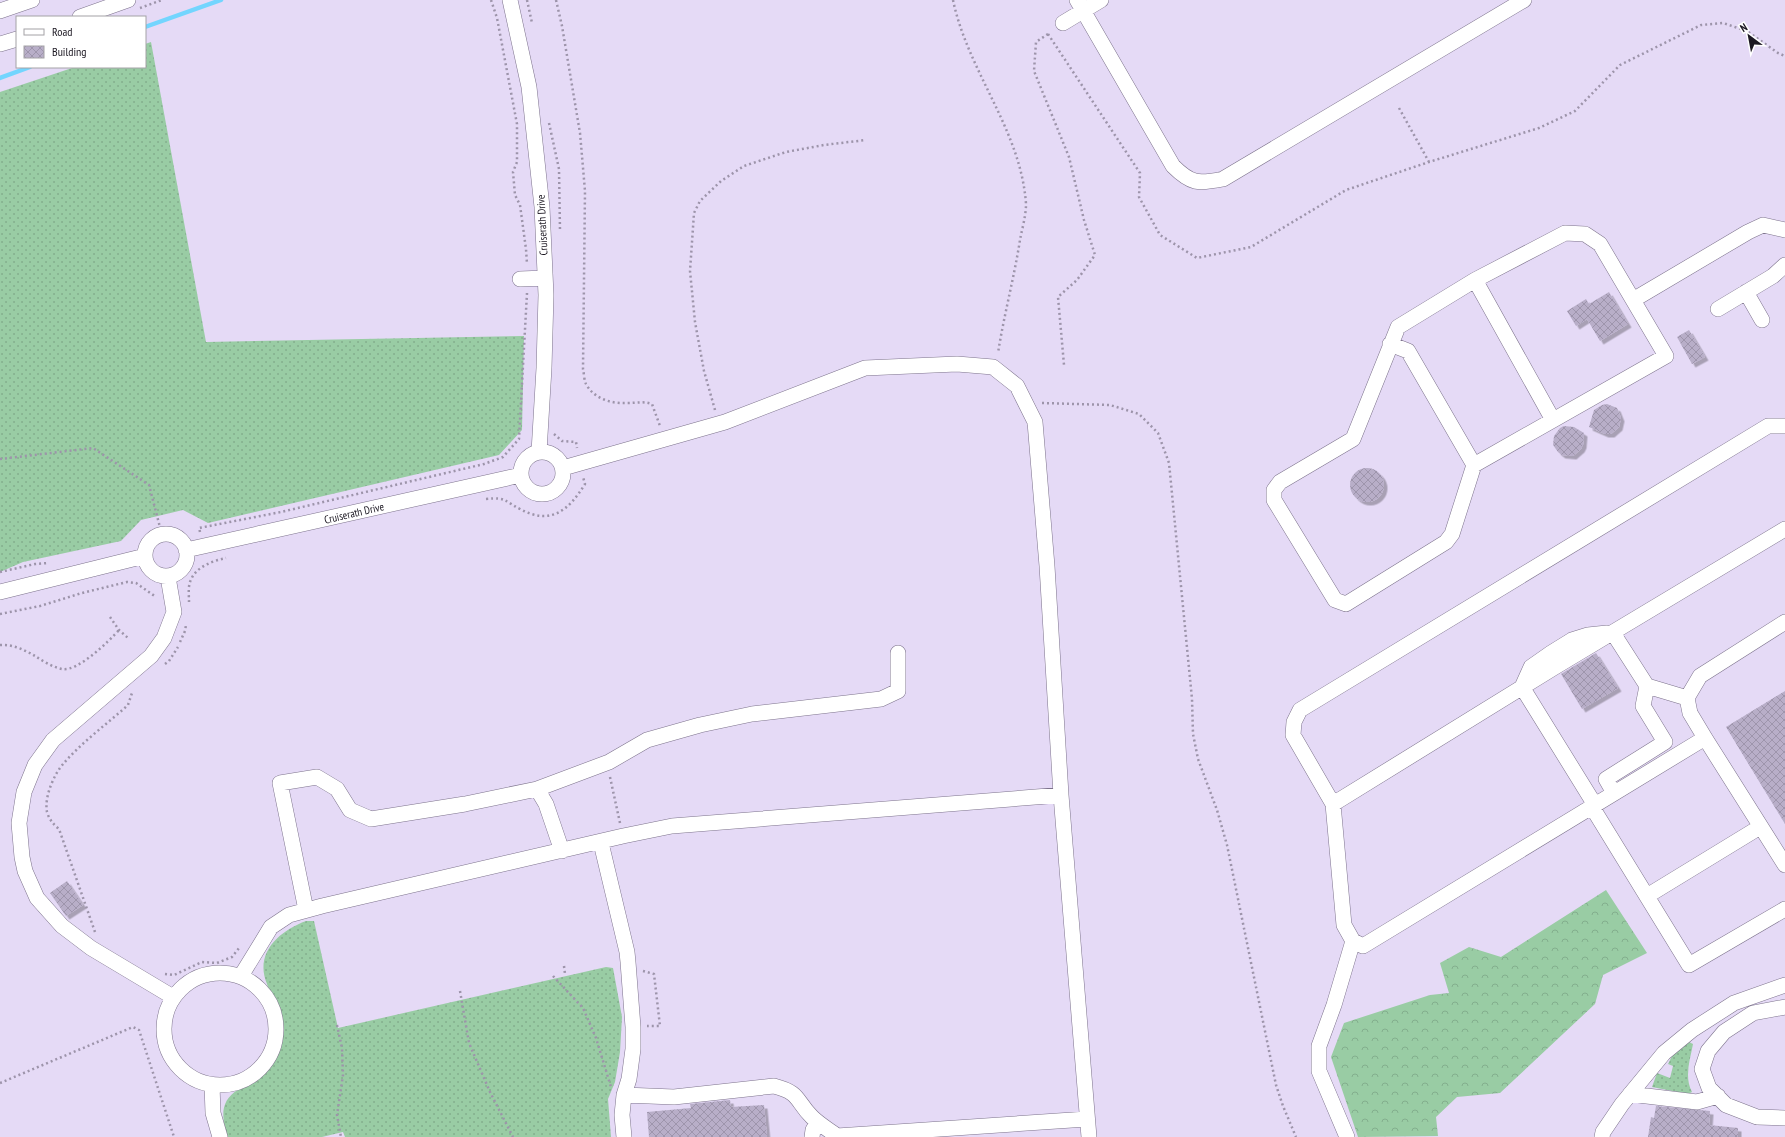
<svg xmlns="http://www.w3.org/2000/svg" width="1785" height="1137" font-family="'PT Sans Narrow',sans-serif">
  <defs>
    <pattern id="grass-dots" width="8" height="8" patternUnits="userSpaceOnUse"><rect width="8" height="8" fill="#99cca4"/><path d="M2 2h.1M6 6h.1" fill="none" stroke="#83ae8d" stroke-width="1.8" stroke-linecap="round"/></pattern>
    <pattern id="forest-crowns" width="20" height="18" patternUnits="userSpaceOnUse"><rect width="20" height="18" fill="#99cca4"/><path d="M2 6a3 3 0 1 1 6 0M12 15a3 3 0 1 1 6 0" fill="none" stroke="#83ae8d"/></pattern>
    <pattern id="building-cross-hatch" width="8" height="8" patternUnits="userSpaceOnUse"><rect width="8" height="8" fill="#b8aec8"/><path d="M0 0l8 8M0 8l8-8" fill="none" stroke="#9e95ac"/></pattern>
    <filter id="shadow"><feDropShadow dx="3.5" dy="3.5" stdDeviation="0" flood-color="#0004"/></filter>
  </defs>
  <rect width="100%" height="100%" fill="#e5daf6"/>
  <path fill="url(#grass-dots)" d="M151,42L206,342L524,336L522,430L499,455L208,523L183,510L141,520L121,541L23,562L0,572V92L75,67H145V44Z
    M306,921H314L338,1028L606,967L613,968L622,1017L620,1052L615,1082L608,1099L611,1137H345L343,1132L322,1137H227C222,1117 219,1101 239,1089C244,1087 249,1085 253,1083C268,1073 278,1058 282,1041C285,1027 282,1009 275,997C272,993 268,989 267,984C254,953 279,931 306,921Z
    M1689,1042L1693,1044C1690,1060 1684,1077 1692,1092L1688,1094L1652,1087L1657,1073L1670,1078L1673,1066L1668,1064L1674,1052Z"/>
  <path fill="url(#forest-crowns)" d="M1606,890L1647,953L1603,975L1595,1004L1500,1093L1457,1097L1436,1117L1438,1136L1358,1137L1331,1057L1344,1023L1430,995L1449,993L1440,963L1469,947L1501,957Z"/>
  <g fill="none" stroke-linecap="round" stroke-linejoin="round">
    <path stroke="#73d5fe" stroke-width="4.5" d="M145,27L221,0
      M0,78L30,67"/>
  </g>
  <path fill="url(#building-cross-hatch)" filter="url(#shadow)" d="M1609,292L1628,324L1600,341L1587,319L1576,326L1567,311L1586,299L1589,304Z
    M1689,330L1705,357L1692,364L1677,337Z
    M1607,404L1617,408L1621,418L1619,427L1611,434H1605L1589,427L1594,410L1602,405Z
    M1564,426L1574,427L1584,433L1583,445L1581,449L1573,456L1562,455L1558,452L1553,445L1554,436L1560,428Z
    M1350 485a17 17 0 1 1 34 0a17 17 0 1 1-34 0Z
    M1596,653L1618,688L1582,709L1561,674Z
    M1785,691V824L1726,727Z
    M67,881L83,905L66,916L50,893Z
    M730,1100L731,1107L764,1105L767,1137H649L647,1112L691,1108L690,1104Z
    M1656,1106L1710,1111L1709,1125L1738,1128V1137H1648L1651,1117L1654,1118Z"/>
  <g fill="none" stroke-linecap="round" stroke-linejoin="round">
    <defs>
      <path id="minor" d="M510,0L529,87L542,207L546,295L544,368L539,452
        M1077,0L1173,166C1191,184 1198,184 1223,179L1524,0
        M0,11L32,0
        M80,17L128,0
        M1063,23L1101,0
        M0,44L17,39
        M1565,233L1585,234L1600,244L1666,356L1474,465L1452,534L1446,542L1346,604L1335,600L1274,500V490L1280,482L1353,439L1398,327L1475,280Z
        M520,279L545,278
        M1475,280L1553,420
        M1746,292L1762,320
        M1633,300L1748,232L1763,225L1785,230
        M1718,309L1773,276L1785,265
        M1390,344L1408,351L1474,465
        M521 473a21 21 0 1 1 42 0a21 21 0 1 1-42 0Z
        M563,468L725,422L865,368L957,364L993,367L1017,386L1035,422L1047,566L1061,795L1089,1137
        M145 555a21 21 0 1 1 42 0a21 21 0 1 1-42 0Z
        M186,550L521,475
        M168,577L174,612L164,638L151,656L53,740L35,765L24,792L19,823L22,857L25,871L37,898L62,926L91,948L173,997
        M0,592L145,556
        M1785,622L1700,676L1687,698L1690,713L1705,738L1785,865
        M1613,633L1647,686L1687,698
        M1522,687L1595,805
        M1522,687L1531,667L1551,653L1572,640L1588,635L1607,633
        M1705,738L1363,946L1353,941L1344,925L1333,804L1293,735L1294,722L1300,710L1768,426H1785
        M537,789L546,804L562,851
        M1614,793L1606,779L1665,742L1643,706L1647,686
        M1333,804L1555,667L1785,529
        M1592,807L1689,965L1785,909
        M601,843L627,952L628,962L633,1027V1049L629,1079L624,1095L622,1115L624,1137
        M1647,896L1760,827
        M306,910L280,783L317,777L337,789L350,810L371,819L465,804L537,789L609,762L647,740L700,725L752,714L881,699L898,691V653
        M164 1029a56 56 0 1 1 112 0a56 56 0 1 1-112 0Z
        M241,976L271,927L289,915L322,906L623,836L672,826L1061,795
        M1785,1007L1753,1013L1724,1032L1708,1051L1702,1069L1709,1088L1726,1105L1757,1117L1785,1118
        M212,1085L213,1113L220,1137
        M1630,1094L1697,1102L1718,1096
        M624,1095L674,1097L774,1086C801,1093 795,1100 812,1117C819,1124 829,1130 837,1136L1087,1119
        M812,1137L813,1130L818,1122
        M1347,1137L1319,1071V1046L1334,1005L1353,941
        M1602,1137L1603,1132L1622,1104L1664,1053L1692,1030L1734,1003L1785,985"/>
    </defs>
    <use href="#minor" stroke="#7d738c" stroke-width="16"/>
    <path stroke="#9d94aa" stroke-width="2.5" stroke-dasharray="2 3" stroke-linecap="butt" d="M491,0L497,18L517,124V162L513,172L515,195L520,205L526,249L527,264
      M527,0L532,23
      M556,0L562,26L580,133L585,191L583,369C584,373 584,380 586,384C594,399 612,404 627,403C637,403 643,401 652,404L660,426
      M953,0C968,72 1021,130 1026,204C1026,216 1022,229 1020,240C1014,278 1004,315 998,353
      M140,8L162,0
      M1048,34L1140,173L1139,197L1160,235L1197,258L1251,247L1346,190L1429,162L1539,128L1575,111L1620,65L1701,25L1723,23L1747,31L1778,53L1785,56
      M1048,34L1036,42L1034,71L1069,157L1084,220L1095,255L1077,280L1058,297L1064,365
      M1399,108L1429,162
      M549,123L559,169L560,231
      M1042,403L1110,405L1139,414L1158,433L1169,463L1192,699L1193,734L1198,759L1217,810L1227,845L1276,1085L1283,1106L1296,1137
      M715,410L704,371L695,322L690,271L694,213L700,201L721,181L744,166L786,152L824,145L866,140
      M554,434L562,441L576,442L577,448
      M0,459L93,448L149,485L162,535
      M486,499C507,497 504,501 520,509C551,526 569,510 585,484L583,477
      M200,532L199,528L281,512L484,464L503,457L519,439L527,293
      M0,572L35,564L48,563
      M189,602C189,596 188,588 190,582C195,567 212,561 226,558
      M0,614L40,606L82,593L127,582L136,583L156,597
      M110,617L119,630L128,638
      M180,642L185,631L186,625
      M0,645C12,644 25,650 35,656C43,661 52,667 62,669C78,672 109,641 119,630
      M165,664L169,661L178,647
      M610,777L620,823
      M95,932L59,829C53,824 49,819 47,812C44,797 54,774 64,763C82,742 107,724 128,705L132,693
      M564,966L565,974
      M643,971L654,974L660,1026H647
      M165,974L174,975L202,962L217,963L232,957L239,948
      M553,976L583,1008L596,1038L611,1087
      M460,991L469,1043L490,1092L513,1137
      M337,1025L342,1048L343,1075L337,1115L341,1137
      M0,1083L133,1027L139,1030L174,1137"/>
    <use href="#minor" stroke="#fff" stroke-width="15"/>
  </g>
  <g text-anchor="middle" stroke-width="3" stroke-linejoin="round" paint-order="stroke">
    <g font-size="11" fill="#1b1721" stroke="#fff">
      <text transform="translate(542 225) rotate(-93)" y="4">Cruiserath Drive</text>
      <text transform="translate(354 513) rotate(-13)" y="4">Cruiserath Drive</text>
    </g>
  </g>
  <rect x="16" y="16" width="130" height="52" fill="#ffffff" stroke="#a4a2a6"/>
  <rect x="24" y="29" width="20" height="6" fill="#ffffff" stroke="#a4a2a6"/>
  <text x="52" y="36" font-size="12" fill="#1b1721">Road</text>
  <rect x="24" y="46" width="20" height="12" fill="url(#building-cross-hatch)" stroke="#a4a2a6"/>
  <text x="52" y="56" font-size="12" fill="#1b1721">Building</text>
  <g transform="translate(1749 36) rotate(328)" stroke="#ffffff" stroke-width="3" paint-order="stroke">
  <path d="M0-3L7 15L0 10L-7 15Z" fill="#1b1721"/>
  <text y="-6" font-size="11" font-weight="bold" text-anchor="middle" fill="#1b1721">N</text>
  </g>
</svg>
